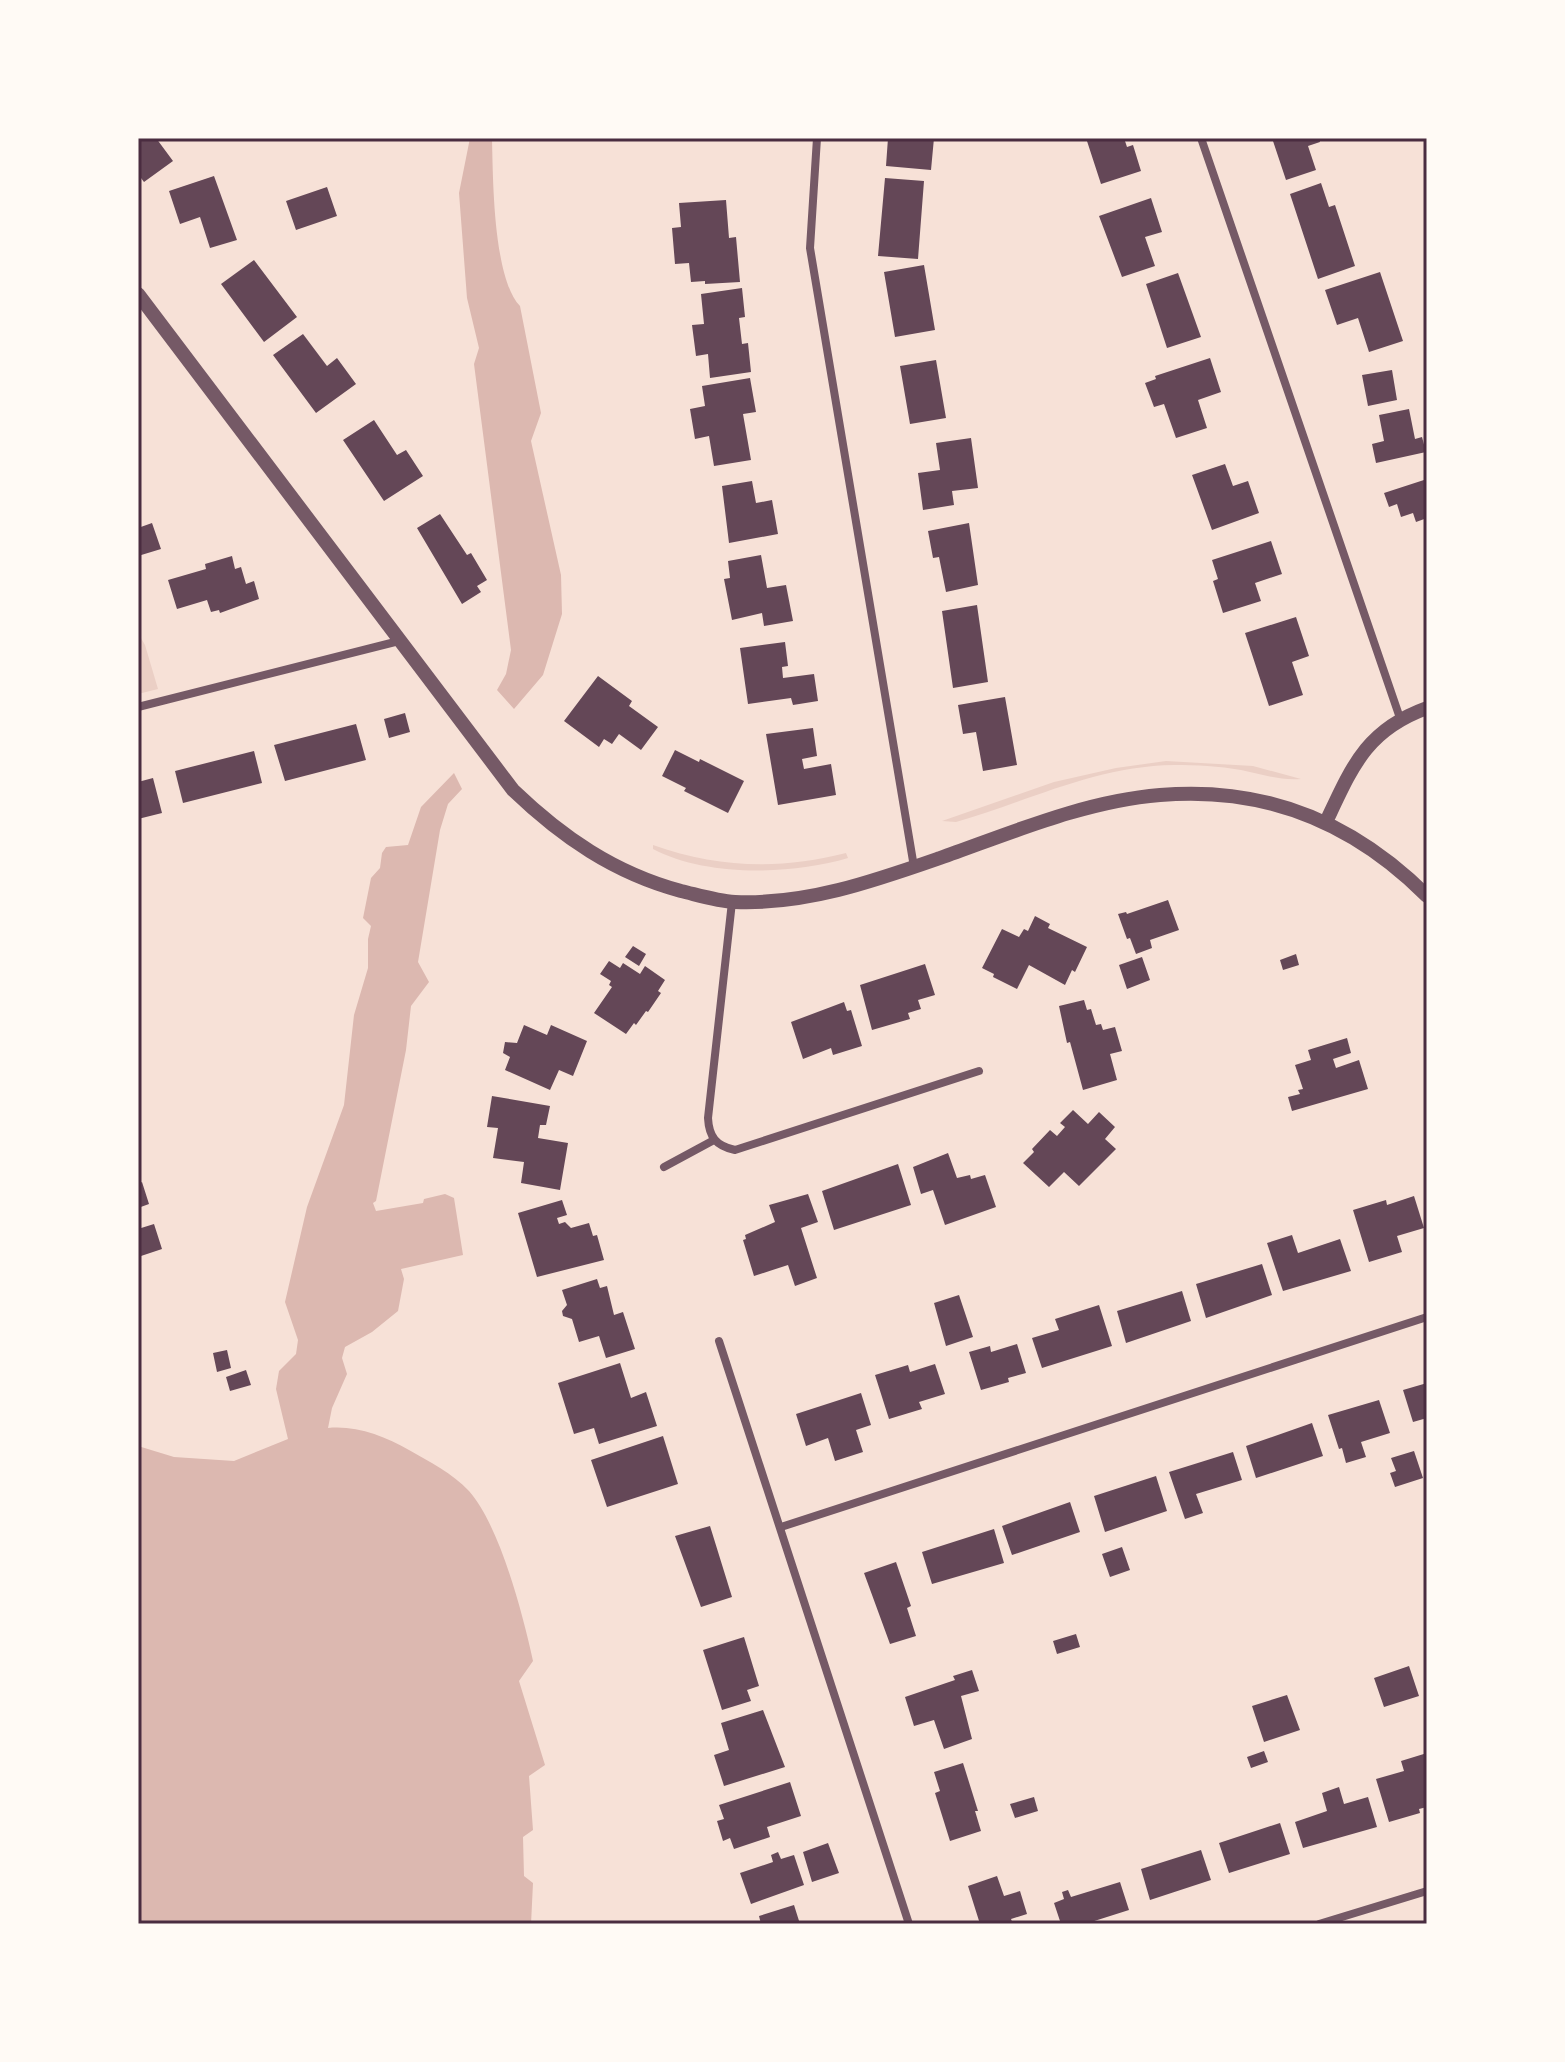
<svg xmlns="http://www.w3.org/2000/svg" width="1565" height="2062" font-family="Georgia,serif">
  <rect width="100%" height="100%" fill="#f7e1d7"/>
  <path fill="#ebcfc5" d="M138,633L145,645L158,689L138,694Z
    M1166,761L1253,766L1301,779C1281,781 1261,774 1241,770C1219,766 1196,765 1174,765C1096,766 1029,801 956,822L942,821L1054,782L1116,768Z
    M653,845C717,868 780,870 846,853L848,858C791,875 706,877 653,849Z"/>
  <path fill="#dcb8b0" d="M470,138H492C493,178 493,278 520,306L541,413L531,441L561,575L562,614L543,675L514,709L497,690L506,674L511,650L474,364L479,348L467,298L459,193Z
    M454,773L462,789L448,804L440,830L418,962L429,982L411,1006L406,1050L376,1201L373,1203L376,1211L423,1203L424,1199L445,1194L454,1198L463,1255L401,1269L404,1279L398,1311L372,1332L345,1347L342,1358L347,1374L332,1408L328,1428C355,1425 385,1436 409,1450C430,1462 452,1473 469,1491C500,1526 523,1615 533,1661L519,1681L545,1765L529,1776L533,1830L523,1837L524,1876L533,1883L531,1924H138V1446L174,1457L234,1461L288,1439L276,1389L279,1371L296,1354L298,1340L285,1302L307,1207L344,1105L354,1015L368,968V939L371,926L363,918L371,878L380,868L382,853L386,847L408,845L421,807Z"/>
  <path fill="#644757" d="M138,138H156L173,161L144,182L138,174Z
    M888,138H934L931,170L886,166Z
    M1086,138H1124L1127,147L1133,145L1141,171L1101,184Z
    M1272,138H1319L1320,142L1308,146L1316,170L1286,180Z
    M214,176L237,240L210,248L200,217L180,224L169,191Z
    M885,178L924,181L918,259L878,256Z
    M1321,183L1329,207L1335,205L1355,266L1318,279L1290,194Z
    M327,187L337,216L296,230L286,201Z
    M1151,198L1162,232L1145,237L1155,266L1122,277L1099,216Z
    M726,200L729,238L736,237L740,282L705,284V281L691,282L689,263L675,264L672,228L681,227L679,203Z
    M254,260L297,317L264,342L221,284Z
    M924,265L935,330L895,337L884,272Z
    M1380,272L1403,341L1369,352L1358,318L1337,325L1325,290Z
    M1178,273L1201,337L1167,348L1146,284Z
    M742,288L745,317L739,318L742,344L748,343L751,372L710,378L708,354L696,356L692,325L704,324L701,294Z
    M303,334L327,366L337,358L356,384L316,413L273,355Z
    M1210,358L1221,392L1198,400L1207,428L1176,438L1164,404L1154,407L1145,383L1156,379L1155,376Z
    M936,360L946,418L910,424L900,366Z
    M1392,370L1397,400L1368,406L1362,375Z
    M750,378L756,412L743,414L751,460L714,466L709,436L695,439L690,409L705,406L702,386Z
    M1409,409L1415,439L1422,437L1426,452L1376,463L1372,444L1384,441L1379,415Z
    M374,420L397,455L406,450L423,476L384,501L343,440Z
    M971,438L978,488L952,491L954,505L923,510L918,473L940,470L936,443Z
    M1225,464L1233,486L1248,481L1259,513L1212,530L1192,475Z
    M1427,479V518L1416,522L1413,513L1401,517L1397,504L1389,507L1384,493Z
    M752,481L756,503L772,500L778,534L729,543L722,486Z
    M440,514L467,555L471,553L487,580L477,586L481,592L462,604L417,528Z
    M152,523L161,549L138,556V528Z
    M969,523L978,585L946,592L939,557L933,558L928,531Z
    M1271,541L1282,574L1255,583L1261,601L1223,613L1213,581L1218,579L1212,560Z
    M761,555L767,588L786,585L793,621L764,626L762,613L732,620L724,579L730,578L728,561Z
    M232,556L235,569L241,567L246,584L254,581L259,599L220,613L219,610L211,612L207,600L177,609L168,580L206,569L205,564Z
    M977,605L988,682L953,688L942,611Z
    M1296,617L1309,656L1292,662L1303,695L1269,706L1245,633Z
    M785,642L788,666L782,667L783,678L814,674L818,701L793,705L791,698L748,704L740,648Z
    M598,676L632,701L629,706L658,727L641,750L619,734L612,744L604,739L599,747L564,721Z
    M1005,697L1017,765L983,771L976,732L963,734L958,705Z
    M405,713L410,732L389,738L384,719Z
    M356,724L366,760L285,781L274,745Z
    M813,728L817,756L802,759L804,769L831,764L836,795L778,805L766,734Z
    M675,750L699,762L700,759L744,781L728,813L684,791L686,788L662,776Z
    M254,751L262,783L183,803L175,771Z
    M153,778L162,813L138,819V782Z
    M1168,900L1179,930L1150,940L1152,948L1136,954L1130,938L1127,939L1118,914L1126,912L1127,914Z
    M1035,916L1050,924L1048,928L1087,947L1075,972L1072,970L1065,985L1029,965L1017,989L993,977L994,974L982,968L1002,929L1019,937L1024,929L1028,931Z
    M633,946L646,954L639,966L625,957Z
    M1296,954L1299,965L1283,970L1280,960Z
    M1142,957L1150,980L1127,989L1119,965Z
    M609,961L620,968L623,963L640,974L645,966L665,980L658,991L661,993L648,1012L646,1011L636,1025L634,1023L626,1034L594,1013L612,987L609,985L611,981L600,974Z
    M925,964L935,995L918,1000L921,1009L908,1013L910,1019L872,1030L860,985Z
    M1084,1000L1087,1010L1091,1009L1096,1025L1101,1024L1103,1030L1115,1027L1122,1051L1110,1054L1117,1080L1083,1090L1070,1042L1067,1043L1059,1006Z
    M844,1002L847,1011L851,1010L862,1046L833,1055L831,1048L803,1059L791,1022Z
    M524,1025L547,1035L551,1025L587,1041L573,1076L559,1070L550,1090L505,1070L510,1057L503,1053L505,1042L517,1043Z
    M1347,1038L1351,1053L1333,1059L1336,1068L1359,1060L1368,1089L1292,1111L1288,1097L1300,1094L1298,1090L1303,1089L1295,1065L1311,1060L1308,1050Z
    M492,1096L550,1106L546,1125H540L538,1138L568,1143L560,1190L521,1183L524,1162L493,1158L498,1128L487,1127Z
    M1073,1110L1088,1124L1099,1112L1115,1127L1105,1139L1116,1149L1079,1186L1064,1172L1049,1187L1023,1163L1034,1152L1032,1149L1050,1130L1057,1136L1065,1127L1060,1123Z
    M948,1153L957,1178L970,1175L971,1179L985,1175L996,1207L945,1225L933,1190L921,1194L913,1167Z
    M898,1164L911,1205L834,1230L822,1191Z
    M142,1182L149,1204L138,1208V1184Z
    M808,1194L818,1222L801,1228L817,1278L795,1286L788,1265L754,1276L743,1240L746,1239L745,1235L775,1222L769,1205Z
    M1414,1196L1424,1228L1397,1236L1402,1252L1369,1262L1353,1210L1386,1200L1387,1205Z
    M562,1200L567,1215L557,1218L559,1224L565,1222L571,1228L589,1223L593,1236L597,1235L604,1260L537,1277L518,1213Z
    M154,1224L162,1249L138,1257V1229Z
    M1292,1235L1298,1253L1340,1239L1351,1271L1283,1291L1267,1243Z
    M1262,1264L1272,1295L1206,1318L1196,1284Z
    M597,1279L600,1288L607,1286L614,1315L623,1312L635,1349L606,1358L599,1336L579,1342L572,1319L563,1316L562,1311L567,1305L562,1290Z
    M1182,1291L1191,1321L1126,1343L1117,1311Z
    M959,1295L973,1337L946,1346L934,1303Z
    M1099,1305L1112,1346L1042,1368L1032,1338L1059,1330L1055,1319Z
    M1017,1344L1026,1373L1008,1378L1009,1382L981,1390L969,1352L990,1346L991,1352Z
    M227,1350L231,1368L217,1372L213,1353Z
    M620,1363L631,1398L646,1392L657,1426L599,1444L594,1428L574,1434L558,1383Z
    M935,1364L945,1394L919,1402L922,1409L889,1419L875,1375L908,1365L910,1372Z
    M246,1370L251,1385L230,1391L226,1377Z
    M1427,1383V1418L1413,1422L1403,1390Z
    M861,1393L871,1425L856,1430L863,1452L835,1461L828,1438L806,1446L796,1414Z
    M1379,1400L1390,1433L1361,1442L1366,1457L1346,1463L1342,1448L1339,1449L1328,1415Z
    M1312,1423L1323,1456L1256,1478L1246,1446Z
    M663,1436L678,1484L607,1507L591,1460Z
    M1414,1451L1423,1478L1395,1487L1390,1473L1396,1471L1391,1458Z
    M1233,1452L1242,1480L1196,1494L1203,1513L1185,1519L1169,1472Z
    M1156,1476L1167,1511L1105,1532L1094,1496Z
    M1070,1502L1080,1532L1012,1555L1002,1526Z
    M710,1526L732,1597L701,1607L675,1536Z
    M994,1529L1004,1563L932,1584L922,1552Z
    M1122,1547L1130,1570L1110,1577L1102,1554Z
    M896,1562L911,1606L907,1608L916,1636L890,1644L864,1573Z
    M1076,1634L1080,1647L1057,1654L1053,1641Z
    M744,1637L759,1686L747,1690L751,1701L722,1710L703,1650Z
    M1409,1666L1419,1696L1384,1707L1374,1678Z
    M972,1670L979,1691L961,1696L972,1739L944,1749L934,1720L914,1726L905,1697L955,1680L953,1676Z
    M1287,1695L1300,1730L1264,1742L1252,1706Z
    M763,1710L785,1767L724,1786L714,1755L729,1750L721,1723Z
    M1264,1751L1268,1762L1251,1768L1247,1757Z
    M1427,1753V1807L1419,1809L1420,1813L1389,1822L1376,1779L1404,1771L1401,1761Z
    M963,1763L978,1811H975L981,1831L950,1841L935,1793L940,1791L934,1772Z
    M790,1782L801,1816L767,1827L770,1837L734,1849L730,1838L723,1841L717,1821L724,1819L719,1805Z
    M1339,1787L1344,1804L1368,1797L1377,1827L1303,1848L1295,1822L1327,1811L1322,1793Z
    M1034,1797L1038,1811L1015,1818L1010,1804Z
    M1280,1823L1290,1854L1229,1873L1219,1843Z
    M828,1843L839,1873L812,1882L803,1852Z
    M1201,1850L1211,1880L1150,1900L1141,1869Z
    M778,1852L781,1859L794,1855L804,1885L751,1904L740,1873L773,1862L771,1855Z
    M997,1876L1004,1896L1020,1891L1027,1914L1011,1919L1013,1924H980L968,1886Z
    M1120,1882L1129,1910L1088,1923L1061,1924L1054,1903L1064,1899L1062,1892L1068,1890L1071,1897Z
    M794,1905L800,1924H761L759,1916Z"/>
  <g fill="none" stroke-linecap="round" stroke-linejoin="round">
    <path stroke="#755966" stroke-width="8" d="M817,138L810,248L914,867
      M1201,138L1400,718
      M138,707L399,641
      M732,902L708,1118C709,1137 716,1146 735,1150L979,1071
      M664,1167L714,1140
      M719,1341L909,1924
      M781,1527L1427,1317
      M1319,1924L1427,1891"/>
    <path stroke="#755966" stroke-width="14" d="M138,294L513,790C562,837 614,873 681,891C698,895 717,901 735,902C806,905 874,881 940,858C1011,833 1085,801 1160,795C1265,786 1354,823 1427,896
      M1326,822C1352,767 1366,730 1427,708"/>
  </g>
  <rect width="1565" height="2062" fill="none" stroke="#fffaf5" stroke-width="280"/>
  <rect x="140" y="140" width="1285" height="1782" fill="none" stroke="#4a2c40" stroke-width="3"/>
</svg>
